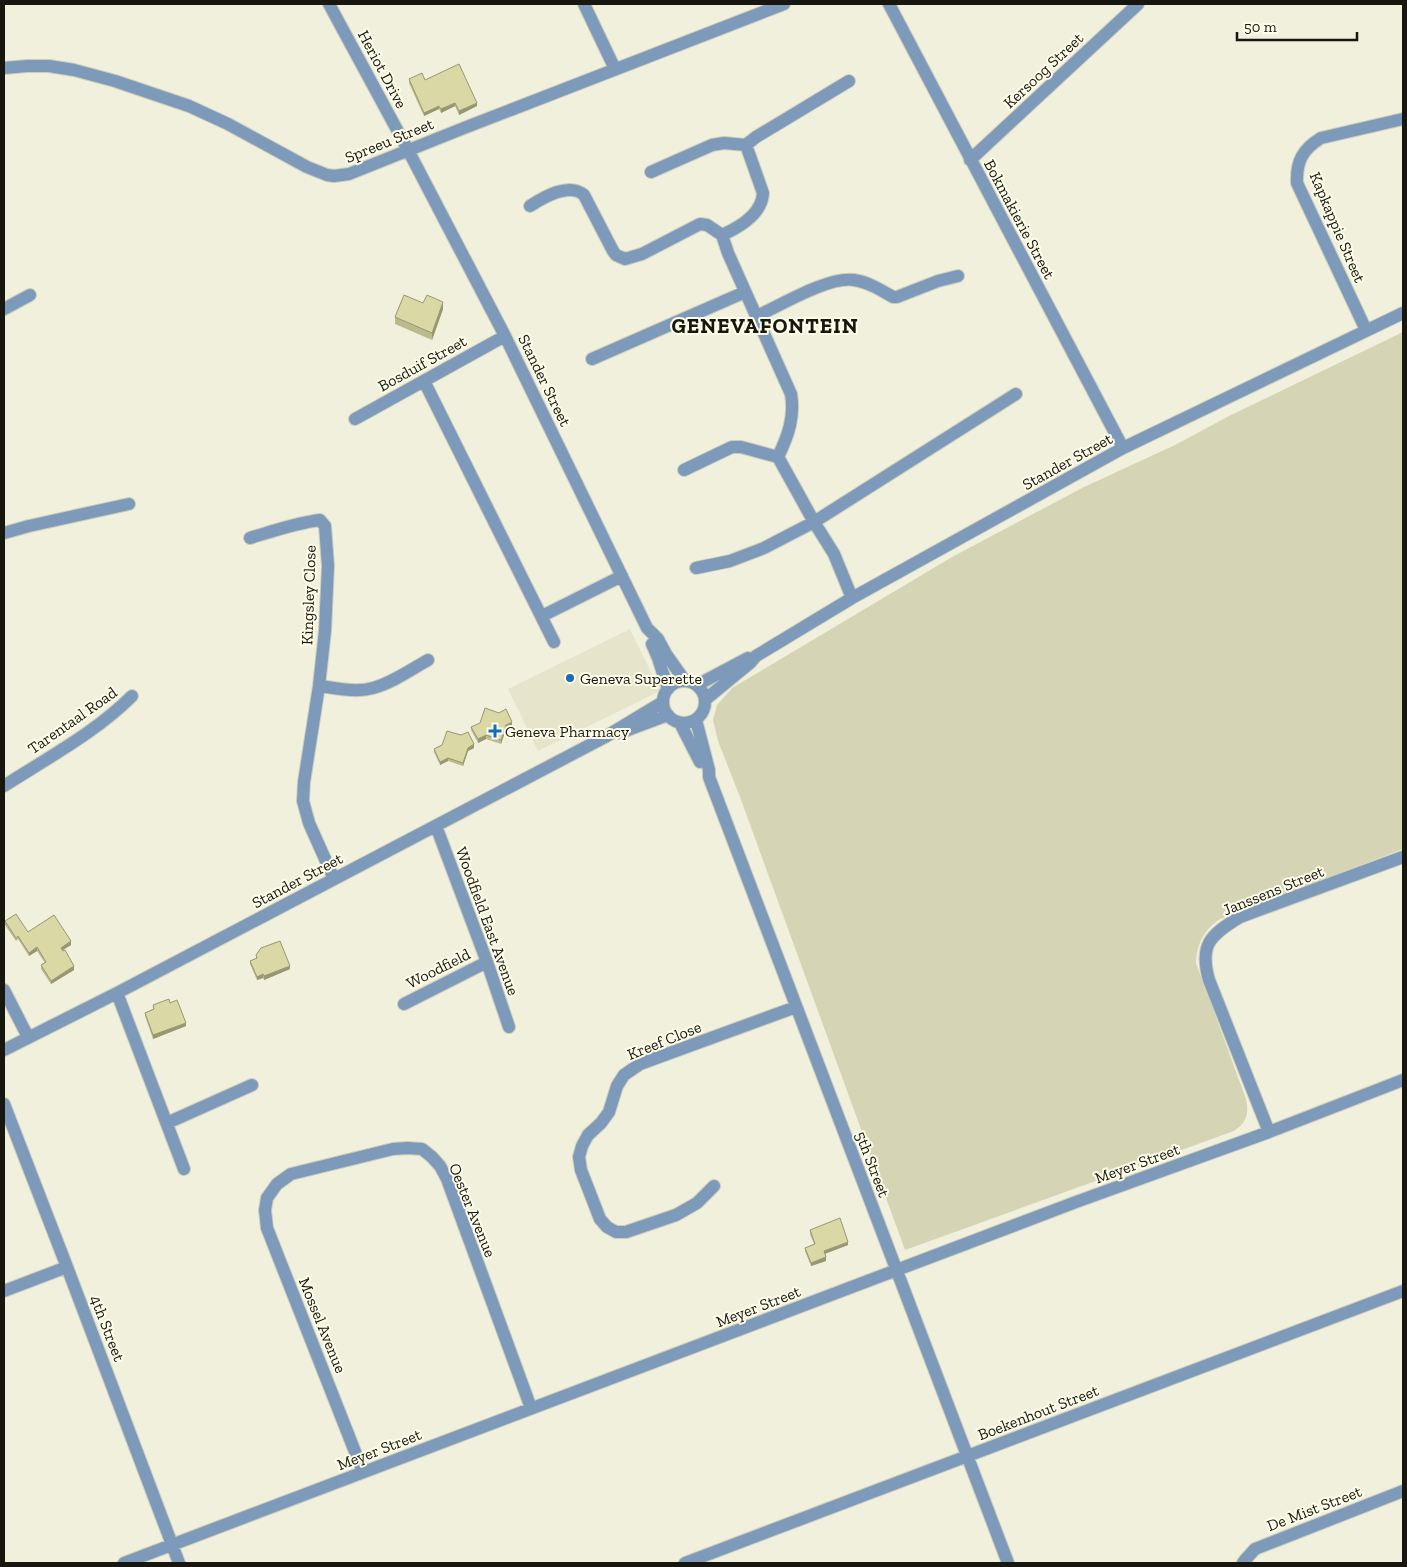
<svg xmlns="http://www.w3.org/2000/svg" width="1407" height="1567" font-family="'Zilla Slab',serif">
  <rect width="100%" height="100%" fill="#f0f0dd"/>
  <path fill="#e6e5cb" d="M630,629L660,691L538,751L508,689Z"/>
  <path fill="#d5d4b5" d="M1403,332V849L1220,919C1204,930 1197,943 1196,963L1246,1099C1249,1114 1247,1122 1234,1131L905,1250L740,797L718,741L713,720L717,705L732,688L952,557L1084,487L1175,445L1229,416Z"/>
  <g fill="none" stroke-linecap="round" stroke-linejoin="round">
    <defs>
      <path id="minor" d="M329,4L408,150L505,336L647,628L658,639L666,654L685,681
        M584,4L615,69
        M889,4L1123,448
        M4,68L27,66H49L74,70L115,81L189,106L228,124L307,167L327,175L334,176L349,174L464,128L784,4
        M849,81L756,137L746,145L763,193C762,214 740,227 722,235L728,253L791,394C795,417 788,436 778,457L814,522L834,554L852,598
        M970,160L1138,4
        M651,172L712,145L724,143L746,145
        M530,206C544,197 569,182 584,195L613,251L616,255L625,259L642,254L700,224L707,225L722,235
        M4,309L30,295
        M757,316C781,305 829,276 854,280C868,282 881,290 893,297H897L938,281L958,276
        M1366,330L1297,183C1296,161 1303,149 1321,138L1403,119
        M592,359L745,292
        M424,381L554,642
        M355,419L505,336
        M684,470L732,447H741L778,457
        M4,533L29,526L129,504
        M250,538C273,531 296,523 320,520L325,526L328,566L325,631L319,686L304,782L303,801L309,823L334,879
        M696,568L730,561L764,548L814,522L1016,394
        M542,616L622,576
        M652,644L658,658L668,689
        M663 702a21 21 0 1 1 42 0a21 21 0 1 1-42 0Z
        M697,685L748,658
        M319,686C336,688 356,693 373,688C392,683 410,670 428,660
        M706,699L751,662L756,656L852,598L1123,448L1403,313
        M696,720L709,770V777L1008,1563
        M680,723L700,762
        M620,733L668,715
        M4,786C47,758 95,733 132,696
        M436,826L487,962L509,1027
        M4,990L28,1037
        M117,993L184,1169
        M404,1004L487,962
        M4,1050L117,993L605,737L663,702
        M4,1104L67,1267L179,1563
        M167,1123L252,1085
        M1269,1132L1209,980C1199,945 1210,935 1240,917L1403,857
        M714,1186L697,1203L676,1215L626,1232H616L607,1227L600,1219L581,1170L579,1157L582,1146L588,1135L601,1123L609,1112L617,1086L624,1075L640,1064L796,1007
        M4,1291L67,1267
        M363,1472L267,1228L265,1210L267,1198L277,1184L291,1174L393,1149L407,1148L422,1149L432,1157L440,1166L447,1179L531,1408
        M124,1563L1076,1202L1269,1132L1403,1080
        M685,1563L1403,1291
        M1243,1563L1245,1560L1255,1549L1403,1491"/>
    </defs>
    <use href="#minor" stroke="#cdcdbc" stroke-width="14"/>
    <use href="#minor" stroke="#7d9aba" stroke-width="12"/>
  </g>
  <path fill="#bbba8d" d="M409,79L425,80L477,106L459,115L455,106L441,113L439,109L424,116L409,83Z
    M423,303L443,309L432,340L395,324V317Z
    M512,725L506,729L501,744L486,739L478,743L471,730V727Z
    M461,735L474,748L468,751L463,766L448,761L440,765L434,752V749Z
    M5,921L28,932L71,945L63,950L74,970L51,984L41,969V965L45,963L37,951L29,956L18,939L16,941L5,925Z
    M256,955L290,969L264,980L263,978L257,980L250,964V961L256,959Z
    M170,1003L186,1026L153,1039L145,1016V1013L153,1009V1005Z
    M810,1230L848,1245L825,1254L826,1261L811,1266L805,1251V1248L814,1244L810,1234Z"/>
  <path fill="#999773" d="M455,103V106L441,113V109Z
    M477,103V106L459,115V111Z
    M439,106V109L424,116V113Z
    M443,302V309L432,340V333Z
    M512,722V725L506,729L501,744V740L506,725Z
    M486,735V739L478,743V739Z
    M474,744V748L468,751L463,766V763L468,748Z
    M448,758V761L440,765V762Z
    M71,941V945L61,951V948Z
    M37,947V951L29,956V953Z
    M74,966V970L51,984V981Z
    M290,966V969L264,980V976Z
    M263,974V978L257,980V977Z
    M186,1023V1026L153,1039V1035Z
    M848,1242V1245L824,1254V1251Z
    M826,1257V1261L811,1266V1263Z"/>
  <path fill="#dad8a4" stroke="#999773" d="M459,64L477,103L459,111L455,103L441,109L439,106L424,113L409,79L422,73L425,80Z
    M404,295L423,303L427,295L443,302L432,333L395,317Z
    M485,708L499,713L506,709L512,722L506,725L501,740L486,735L478,739L471,727L480,723Z
    M447,731L461,735L468,732L474,744L468,748L463,763L448,758L440,762L434,749L442,745Z
    M16,914L28,932L54,915L71,941L61,948L63,951L65,950L74,966L51,981L41,965L46,962L37,947L29,953L18,936L16,938L5,921Z
    M280,941L290,966L264,976L263,974L257,977L250,961L257,958L256,955L261,948Z
    M169,999L170,1003L177,1000L186,1023L153,1035L145,1013L154,1009L153,1005Z
    M840,1218L848,1242L824,1251L826,1257L811,1263L805,1248L815,1244L810,1230Z"/>
  <g fill="#166dba" stroke="#fefdea" stroke-width="2">
    <circle cx="570" cy="678" r="5"/>
    <path d="M492.5 723.5h5v5h5v5h-5v5h-5v-5h-5v-5h5z"/>
  </g>
  <g text-anchor="middle" stroke-width="4" stroke-linejoin="round" paint-order="stroke">
    <g font-size="16" fill="#171710" stroke="#fefdea">
      <text transform="translate(383 69) rotate(62)" y="6">Heriot Drive</text>
      <text transform="translate(1043 70) rotate(-43)" y="6">Kersoog Street</text>
      <text transform="translate(389 140) rotate(-22)" y="6">Spreeu Street</text>
      <text transform="translate(1020 219) rotate(62)" y="6">Bokmakierie Street</text>
      <text transform="translate(1338 227) rotate(67)" y="6">Kapkappie Street</text>
      <text transform="translate(422 363) rotate(-29)" y="6">Bosduif Street</text>
      <text transform="translate(545 380) rotate(64)" y="6">Stander Street</text>
      <text transform="translate(1067 461) rotate(-29)" y="6">Stander Street</text>
      <text transform="translate(308 595) rotate(-88)" y="6">Kingsley Close</text>
      <text transform="translate(72 720) rotate(-35)" y="6">Tarentaal Road</text>
      <text transform="translate(297 880) rotate(-28)" y="6">Stander Street</text>
      <text transform="translate(1273 890) rotate(-22)" y="6">Janssens Street</text>
      <text transform="translate(488 921) rotate(70)" y="6">Woodfield East Avenue</text>
      <text transform="translate(438 968) rotate(-27)" y="6">Woodfield</text>
      <text transform="translate(664 1040) rotate(-22)" y="6">Kreef Close</text>
      <text transform="translate(1137 1163) rotate(-20)" y="6">Meyer Street</text>
      <text transform="translate(873 1164) rotate(69)" y="6">5th Street</text>
      <text transform="translate(473 1210) rotate(68)" y="6">Oester Avenue</text>
      <text transform="translate(758 1306) rotate(-21)" y="6">Meyer Street</text>
      <text transform="translate(323 1325) rotate(68)" y="6">Mossel Avenue</text>
      <text transform="translate(108 1328) rotate(69)" y="6">4th Street</text>
      <text transform="translate(1038 1412) rotate(-21)" y="6">Boekenhout Street</text>
      <text transform="translate(379 1449) rotate(-21)" y="6">Meyer Street</text>
      <text transform="translate(1314 1508) rotate(-21)" y="6">De Mist Street</text>
    </g>
    <g font-size="16" fill="#171710" stroke="#fefdea" text-anchor="start">
      <text x="580" y="684">Geneva Superette</text>
      <text x="505" y="737">Geneva Pharmacy</text>
    </g>
    <g font-size="21" font-weight="bold" letter-spacing="1" fill="#171710" stroke="#fefdea">
      <text x="765" y="333">GENEVAFONTEIN</text>
    </g>
  </g>
  <rect width="1407" height="1567" fill="none" stroke="#171710" stroke-width="10"/>
  <path d="M1237 32v8h120v-8" fill="none" stroke="#171710" stroke-width="2.5"/>
  <text x="1244" y="32" font-size="15" fill="#171710" stroke="#fefdea" stroke-width="4" paint-order="stroke">50 m</text>
</svg>
